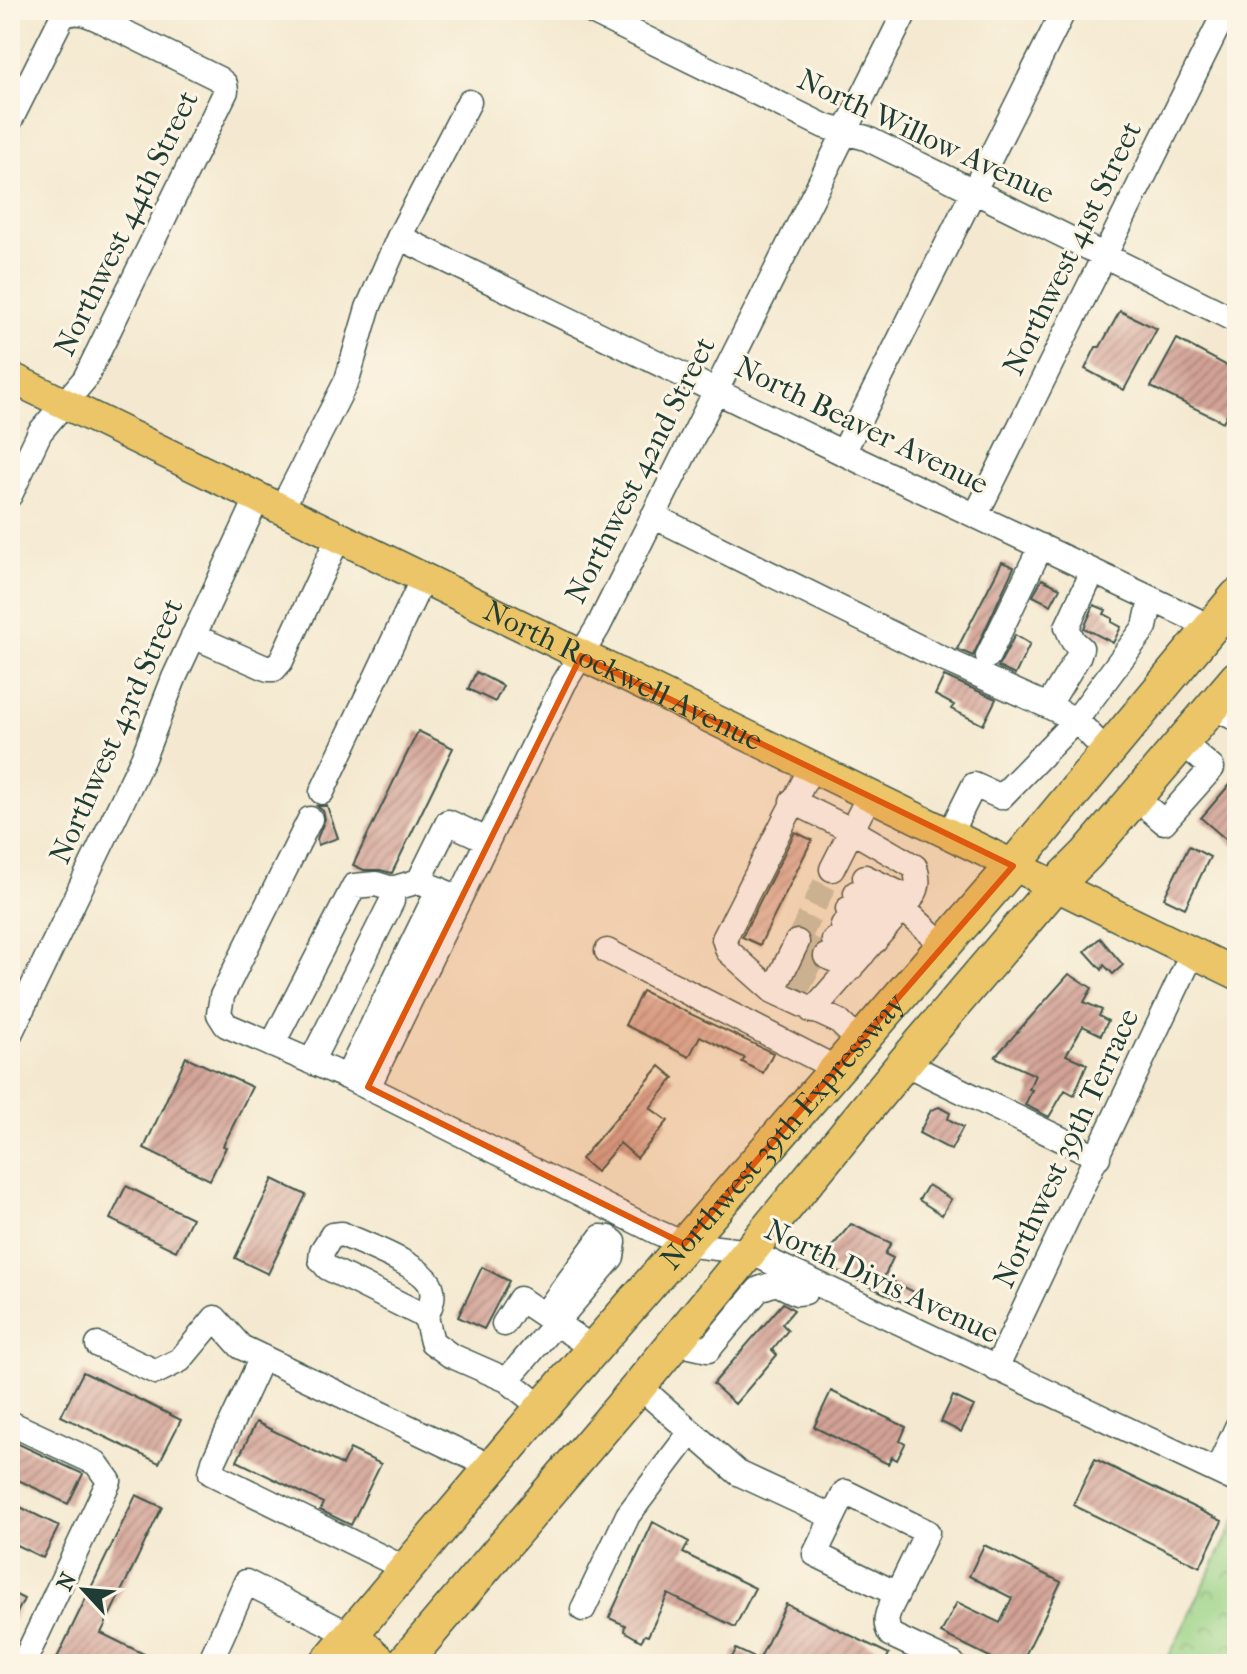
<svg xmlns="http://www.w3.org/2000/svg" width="1247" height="1674" font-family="'IM FELL French Canon',serif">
  <defs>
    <pattern id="park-crowns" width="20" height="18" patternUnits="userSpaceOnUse" patternTransform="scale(2)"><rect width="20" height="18" fill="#97d184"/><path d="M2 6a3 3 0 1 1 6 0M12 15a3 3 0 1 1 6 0" fill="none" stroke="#7bab6d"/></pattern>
    <pattern id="building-hatch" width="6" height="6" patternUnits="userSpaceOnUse" patternTransform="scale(2)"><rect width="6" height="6" fill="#d3a296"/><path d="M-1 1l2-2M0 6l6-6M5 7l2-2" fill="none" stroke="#ab857b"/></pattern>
  </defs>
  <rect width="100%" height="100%" fill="#fcf5e5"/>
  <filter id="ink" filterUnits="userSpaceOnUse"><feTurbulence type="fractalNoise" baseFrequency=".0125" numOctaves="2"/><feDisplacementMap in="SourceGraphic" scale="16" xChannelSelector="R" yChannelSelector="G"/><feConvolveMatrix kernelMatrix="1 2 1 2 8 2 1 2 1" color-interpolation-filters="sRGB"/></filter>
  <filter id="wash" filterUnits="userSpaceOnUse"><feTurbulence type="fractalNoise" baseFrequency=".006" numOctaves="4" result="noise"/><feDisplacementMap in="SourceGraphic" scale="32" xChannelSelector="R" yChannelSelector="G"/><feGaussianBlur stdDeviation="1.8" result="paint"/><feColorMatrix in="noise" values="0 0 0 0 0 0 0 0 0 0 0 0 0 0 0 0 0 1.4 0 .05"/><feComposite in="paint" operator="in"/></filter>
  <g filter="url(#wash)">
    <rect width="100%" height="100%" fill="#f4e9d0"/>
    <path fill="url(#park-crowns)" stroke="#5b875c" stroke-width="2" d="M1237,1517V1664H1165Z"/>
    <g id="blocks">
      <path fill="url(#building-hatch)" d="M1120,311L1157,329L1124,390L1085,369L1096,347H1100Z
        M1177,339L1237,371V394L1223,422L1151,387Z
        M1002,562L1014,567L973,656L957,649Z
        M1042,579L1060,588L1051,605L1033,596Z
        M1094,605L1106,610L1104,614L1112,618V622L1121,627L1113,643L1084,628Z
        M1015,635L1030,644L1015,675L998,667Z
        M476,672L503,686L495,702L468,689Z
        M944,676L996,699L983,725L951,709L954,705L935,695Z
        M418,731L453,748L392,873L380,870H364L353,865Z
        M1237,776V849L1201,818Z
        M317,806H327L338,838L318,845L317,839L325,819L323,811Z
        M795,832L812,840L760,945L742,937Z
        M1189,846L1210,857L1185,908L1164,898Z
        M1100,938L1123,965L1113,974L1104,965L1102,970L1085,951Z
        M1069,974L1092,988L1084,1002L1102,1010L1099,1016L1108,1021L1101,1035L1083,1026L1066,1055L1087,1064L1074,1095L1065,1090L1049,1117L1025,1105L1032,1090L1029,1089L1035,1075L995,1057Z
        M642,991L773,1053L763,1073L742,1062L745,1058L700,1036L689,1057L625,1025Z
        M186,1057L252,1087L223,1146L226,1147L210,1180L144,1148Z
        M660,1066L674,1078L650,1108L668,1121L637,1158L620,1143L596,1172L581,1159Z
        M939,1107L950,1113L948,1119L963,1127L951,1150L919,1133L931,1110Z
        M273,1179L306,1195L268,1274L235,1258Z
        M928,1185L951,1199L942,1215L919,1200Z
        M126,1186L192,1218L176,1251L110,1219Z
        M851,1224L891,1243L885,1254L893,1258L884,1277L914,1292L908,1305L819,1262Z
        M482,1267L509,1281L484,1329L458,1317Z
        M783,1303L794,1310L782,1324L788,1330L772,1350L777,1355L735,1404L713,1384Z
        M83,1372L181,1420L159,1463L61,1416Z
        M831,1391L906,1427L900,1441L905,1444L897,1460L892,1457L888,1464L814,1427Z
        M953,1396L974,1406L961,1432L941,1422Z
        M256,1422L342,1465L350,1449L381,1464L351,1525L320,1510L323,1503L237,1461Z
        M10,1440L83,1474L68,1504L10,1476Z
        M1095,1459L1222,1521L1200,1567L1073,1505Z
        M136,1495L162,1507L101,1633L164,1664H54Z
        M10,1502L59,1526L43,1558L10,1542Z
        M653,1522L689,1542L683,1553L755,1588L735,1627L668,1594L648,1636L645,1635L641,1641L624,1631L625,1625L609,1618Z
        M984,1545L1061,1582L1021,1664H1004L941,1633L957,1602L1000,1623L1012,1598L969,1576Z
        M10,1592L24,1599L10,1627Z
        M786,1604L889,1654L884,1664H729L736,1649L759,1660Z"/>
    </g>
  </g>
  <g filter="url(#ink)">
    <use href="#blocks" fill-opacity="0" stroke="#3f574b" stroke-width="2"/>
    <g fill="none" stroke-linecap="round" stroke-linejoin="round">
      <path stroke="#c9c7b1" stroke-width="24" stroke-dasharray="24 12" stroke-linecap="butt" d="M826,956L797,942L832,869
        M800,962L819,971
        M793,977L812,987"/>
      <defs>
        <path id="minor" d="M588,10L824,126L866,138L1237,321
          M10,121L62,17C79,6 95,18 112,26L120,10
          M399,237L843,453L1211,627
          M843,453L1064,10
          M10,495L40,432L85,379L226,91L225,84L219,79L112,26
          M282,508L347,380L368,308L399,237L469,102
          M976,515L1226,10
          M653,516L941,658L1048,706L1076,720L1108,753
          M193,636L268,669H274L281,661L339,536
          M988,656L1041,546
          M1048,706L1078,657L1081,648L1073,641L1067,627L1093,571
          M1212,707L1237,719
          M811,768L724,939L728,951L773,991L838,1021L860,1042
          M322,792L423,578
          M1135,797L1164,822L1212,768L1182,742
          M792,801L851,830L915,867C921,886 916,894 903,908
          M310,819L222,996L219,1014L226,1025L347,1077L657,1232L684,1244L750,1252L1237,1481
          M949,835L974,785L1001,797L1076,720L1145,627L1151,599
          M832,869L869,796
          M865,877L911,899
          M419,881L448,822L487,840
          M856,893L898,914
          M848,909L886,927
          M843,925L875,941
          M834,940L863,954
          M607,951L837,1069
          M826,956L851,968
          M773,991L797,942
          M812,1011L903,908L944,946
          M10,1034L143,758L174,678L258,497
          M272,1045L354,886L376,884L392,889L419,881L459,898
          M311,1062L392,901V889
          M904,1063L1098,1157
          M347,1077L439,889
          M368,1087L564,683L598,627L906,10
          M426,1317C430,1307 435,1297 431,1286C423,1265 363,1244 342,1234L332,1235L322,1251L321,1260L328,1268L426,1317L432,1342L450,1355L507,1380
          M504,1324L520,1299L594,1349
          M681,1336L690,1346L708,1350L759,1289L776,1283L797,1293L805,1292L812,1281
          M98,1345L156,1372L180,1360L215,1318L241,1347L492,1467
          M262,1357L214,1461L211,1473L406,1569
          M996,1369L1192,954
          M639,1386L738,1473L833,1517
          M542,1408L507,1380L612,1257L614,1242L609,1238L601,1237L544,1315
          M10,1423L96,1463L109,1481L23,1664
          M1217,1471L1237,1427
          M845,1492L927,1532L897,1594L815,1554Z
          M897,1594C890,1608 881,1620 891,1635L953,1664
          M583,1609L628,1515L691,1432
          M209,1664L246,1582L351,1635"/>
        <g id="major">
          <path id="s1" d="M10,377L1237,974"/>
        </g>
        <g id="highway">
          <path d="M351,1635L382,1664"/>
          <path id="s2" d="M326,1664L542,1408L1013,866L1237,596"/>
          <path d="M403,1664L639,1386L904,1063L1054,887L1087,854L1237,678"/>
        </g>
      </defs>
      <use href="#minor" stroke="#3f574b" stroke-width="27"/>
      <use href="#major" stroke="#3f574b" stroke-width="33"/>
      <use href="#highway" stroke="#3f574b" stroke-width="37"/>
      <use href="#minor" stroke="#fff" stroke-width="24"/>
      <use href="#major" stroke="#ecc569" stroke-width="30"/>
      <use href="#highway" stroke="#ecc569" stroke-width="34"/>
    </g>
  </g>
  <path fill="#de580e" fill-opacity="0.2" stroke="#de580e" stroke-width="6" stroke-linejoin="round" d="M581,656L1013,866L684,1244L368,1087Z"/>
  <g text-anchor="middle" stroke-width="6" stroke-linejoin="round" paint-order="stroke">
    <g font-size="30" fill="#1f3d34" stroke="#fcf5e5">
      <text transform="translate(926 136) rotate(25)" y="10">North Willow Avenue</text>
      <text transform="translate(126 223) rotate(-64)" y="10">Northwest 44th Street</text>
      <text transform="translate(1072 248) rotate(-64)" y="10">Northwest 41st Street</text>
      <text transform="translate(862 425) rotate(26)" y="10">North Beaver Avenue</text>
      <text transform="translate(640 470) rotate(-63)" y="10">Northwest 42nd Street</text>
      <text dy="10" stroke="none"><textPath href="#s1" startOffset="682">North Rockwell Avenue</textPath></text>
      <text transform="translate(116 731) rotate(-66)" y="10">Northwest 43rd Street</text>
      <text dy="10" stroke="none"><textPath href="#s2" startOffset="702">Northwest 39th Expressway</textPath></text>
      <text transform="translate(1066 1148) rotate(-65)" y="10">Northwest 39th Terrace</text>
      <text transform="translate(882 1281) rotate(25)" y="10">North Divis Avenue</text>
    </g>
  </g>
  <rect width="1247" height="1674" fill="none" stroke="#fcf5e5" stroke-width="40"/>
  <g transform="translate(84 1590) rotate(296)" stroke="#fcf5e5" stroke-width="6" paint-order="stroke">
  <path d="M0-6L14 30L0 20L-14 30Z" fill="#1f3d34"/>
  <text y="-12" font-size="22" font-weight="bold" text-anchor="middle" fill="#1f3d34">N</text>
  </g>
</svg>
